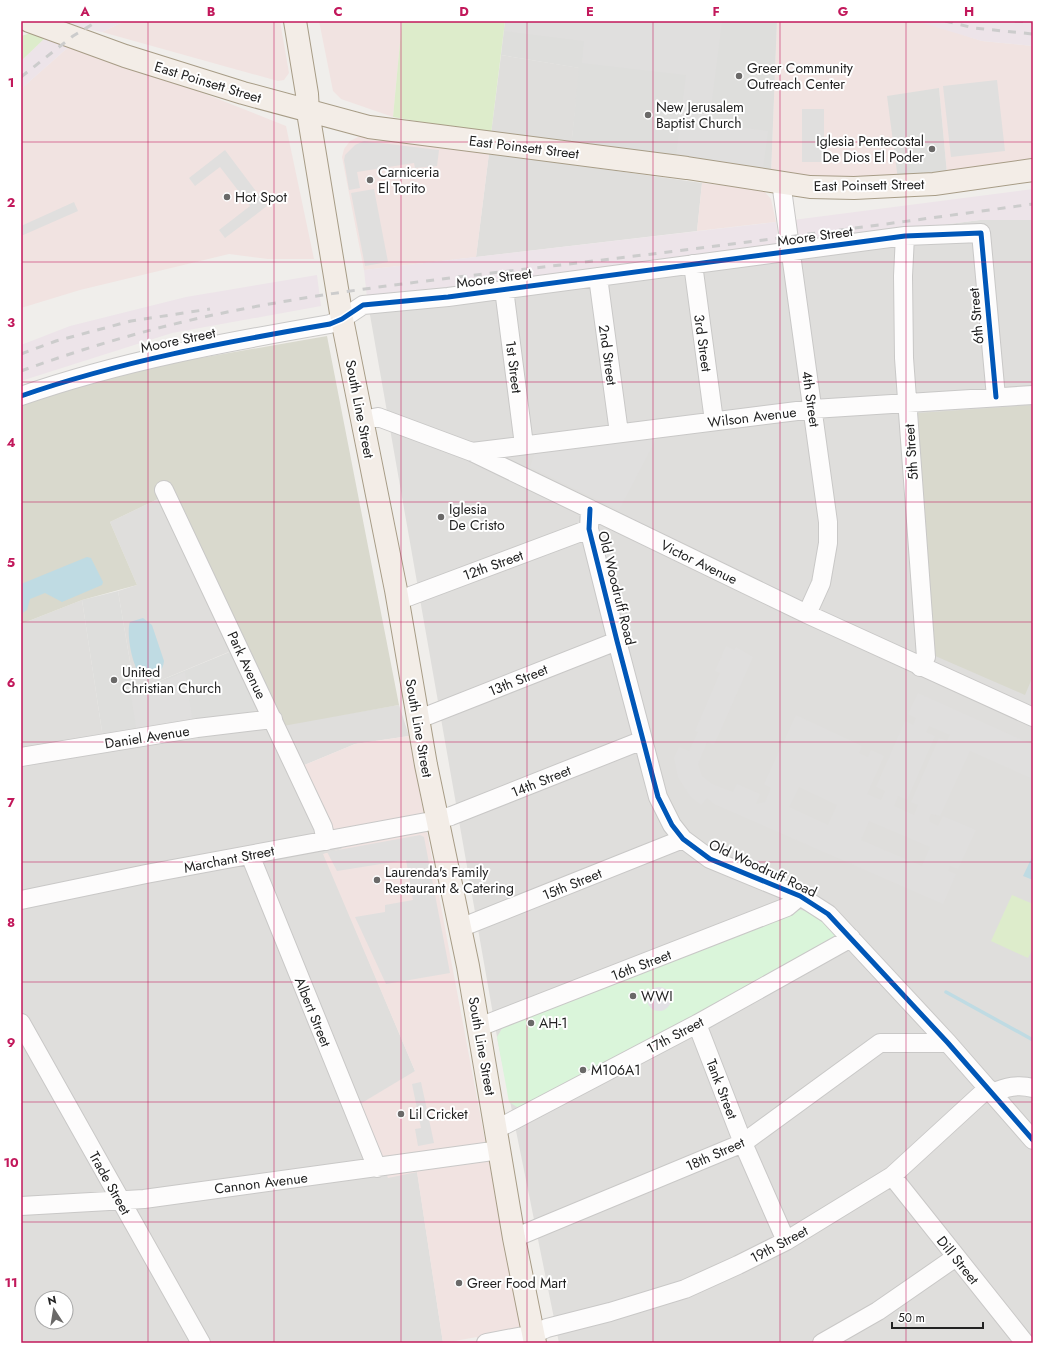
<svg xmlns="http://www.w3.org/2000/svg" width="1054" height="1364" font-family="Jost,sans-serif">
  <rect width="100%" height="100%" fill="#f0eeeb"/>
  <path fill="#dfdedc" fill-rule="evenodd" d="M501,55L580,68L571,147L491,134Z
    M489,153L702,183L697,231L476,257Z
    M980,220H1033V1343H559L497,1037L367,298Z
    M160,498L282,725L399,705L409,736L355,744L302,766L342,849L324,854L415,1071L417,1171L443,1343H21V624L82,600L103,738L231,651L135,691L118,591L137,585L110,522ZM42,1298H66V1322H42Z"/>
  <path fill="#f1e3e1" d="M125,21H280L289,73L284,80L278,81L102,32Z
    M319,21H402L393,117L341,99L333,91Z
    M777,21H921L982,41L1033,46V161L947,174L939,88L898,180L771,175Z
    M74,42L286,126L314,259H268L229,254L80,290L21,308V89Z
    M360,136L489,153L476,257L364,270L342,157L344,149L350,141Z
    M702,183L763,190L771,199L776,222L697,231Z
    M409,736L523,1343H479L477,1337L443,1343L417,1172L388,1178L360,1104L415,1071L323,854L342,849L302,766L355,744Z"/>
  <path fill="#ede4e9" d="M76,21H125L102,32L69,25Z
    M916,21H1033V46L982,41Z
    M46,37L74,42L21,89V61Z
    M1033,189V220H980L796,244L793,220Z
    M776,222L779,247L367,298L364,270Z
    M317,275L321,306L172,333L21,381V345L70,326L186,297Z"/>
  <path fill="#dededc" d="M505,21H777L771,175L571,147L579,68L501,55Z
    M939,88L947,174L898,180L887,96Z
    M118,591L135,691L232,651L257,705L253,713L103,738L82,600Z"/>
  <path fill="#d9d9cd" d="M327,336L399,705L283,726L160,498L110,522L137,585L82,600L21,624V405L137,369Z
    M1033,405V676L1025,695L933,655L918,413Z"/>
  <path fill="#ddeccb" d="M402,21H505L491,134L393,117Z
    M31,33L46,37L21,61V36Z
    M1012,895L1033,904V948L1028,958L991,941Z"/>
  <path fill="#daf5da" d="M797,909L813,913L840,936L839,942L527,1106L517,1107L509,1102L497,1037L504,1025Z"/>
  <path fill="#e0dfde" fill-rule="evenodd" d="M506,21H722L709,123L768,131L763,168L676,157L686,75L582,63L584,41L504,31Z
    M997,80L1005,151L951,157L943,86Z
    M802,109H824V162H802Z
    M364,141L439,150L437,166L415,168L414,163L357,172L360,188L349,190L344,160L345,155L355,145Z
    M225,150L267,206L225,238L219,230L250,206L220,167L195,186L189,178Z
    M374,189L388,262L365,266L351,193Z
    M74,202L78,211L21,236V226Z
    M657,437L619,510L530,467L535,452Z
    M726,646L734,650L736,647L753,657L714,745L707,742L698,764L702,776L712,784L733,792L737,784L760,794L756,804L765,802L771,788L764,784L796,715L862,746L859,753L868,757L871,750L884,756L867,794L881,800L885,791L876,787L905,721L913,725L916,718L908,714L918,693L1033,745V779L970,751L940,816L931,814L929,818L930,822L938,826L943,816L976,830L958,869L950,866L948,871L956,874L943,904L714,804L707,798L701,805L690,796L678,777L674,758L679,747L689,751L698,732L695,731L720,673L715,671ZM929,726L950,735L947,741L939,738L911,802L918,805L914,815L894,806L898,796L907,800L935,736L926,732ZM799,787L837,805L828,825L789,807ZM869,821L930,847L922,866L861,840Z
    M185,672L193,723L137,733L131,695Z
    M420,835L424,837L450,973L386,984L355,917L385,912V905L413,900L406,860L337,871L327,852Z
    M421,1082L434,1143L418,1146L415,1129L421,1128L412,1084Z"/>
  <path fill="#e2e1e5" d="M647 999a12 12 0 1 1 24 0a12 12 0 1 1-24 0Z"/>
  <path fill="#bfdbe3" d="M87,557L91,558L103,582L102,585L62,602L45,593L30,599L27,610L21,614V584Z
    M143,618L152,625L164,661C163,671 157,675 147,677C145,676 143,676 141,675C132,667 126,632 130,622Z
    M1033,855V880L1023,876Z"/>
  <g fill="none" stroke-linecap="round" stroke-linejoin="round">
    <path stroke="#bfdbe3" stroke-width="3.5" d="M946,992L1033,1040"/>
    <defs>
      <path id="minor" d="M781,182L828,522V543L821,583L807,614
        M905,236L903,276L904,358L926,657L920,667
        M693,264L714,421
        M598,277L619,433
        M504,289L524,445
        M21,396C121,361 226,342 330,324L342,319L363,305L448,297L905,236L981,233L996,397
        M363,420L378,417L472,452L807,614L1033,717
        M472,452L813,409L1033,395
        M164,490L323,827L326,841
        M590,509L589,529L617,641L658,797L672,825L683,839L710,859L800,896L828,914L948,1043L1033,1140
        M397,601L589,529
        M419,719L617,641
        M21,757L197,728L273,719
        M250,855L377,1168
        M21,900L146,874L437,820L451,816L643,740
        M460,928L683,839
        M21,1023L201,1343
        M697,1024L743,1143L786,1241
        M479,1027L787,907L800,896
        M992,1093C1006,1087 1018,1084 1033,1088
        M497,1129L697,1024L851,938
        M892,1176L1025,1343
        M21,1206L144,1199L500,1150
        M514,1238L743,1143L880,1043H948
        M486,1343L534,1334L547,1328L610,1312L685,1289L738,1265L786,1241L892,1176L988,1088
        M822,1343L878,1311L956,1257"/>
      <path id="major" d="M29,21L125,56L243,93L369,127L687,168L810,187L854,188L934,184L1033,170
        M295,21L307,94L308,112L342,319L396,590L426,765L468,966L514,1238L535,1343"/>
    </defs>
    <use href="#minor" stroke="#c9c8c7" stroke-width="20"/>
    <use href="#major" stroke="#a79c86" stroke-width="24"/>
    <use href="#minor" stroke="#fdfcfc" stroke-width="18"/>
    <use href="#major" stroke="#f3ede7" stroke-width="22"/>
    <path stroke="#ccc" stroke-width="3" stroke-dasharray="8 8" stroke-linecap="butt" d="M945,21L974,28L1033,34
      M1015,21L1033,22
      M21,77L73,36L98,21
      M21,354L56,341L131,321L210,309
      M21,371C81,349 142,331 204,317C327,290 453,278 577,263C729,245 881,225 1033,204"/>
    <defs>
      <path id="cycleway" d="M21,396C121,361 226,342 330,324L342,319L363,305L448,297L905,236L981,233L996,397
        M590,509L589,529L617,641L658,797L672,825L683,839L710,859L800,896L828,914L948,1043L1033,1140"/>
    </defs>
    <use href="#cycleway" stroke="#fff" stroke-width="8"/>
    <use href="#cycleway" stroke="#0057b8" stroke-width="5"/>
  </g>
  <path fill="none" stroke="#c2185b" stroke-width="1" stroke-opacity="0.55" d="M148,21V1343M274,21V1343M401,21V1343M527,21V1343M653,21V1343M780,21V1343M906,21V1343M21,142H1033M21,262H1033M21,382H1033M21,502H1033M21,622H1033M21,742H1033M21,862H1033M21,982H1033M21,1102H1033M21,1222H1033"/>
  <g fill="#6a6968" stroke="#fff" stroke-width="1.5">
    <circle cx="739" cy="76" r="4"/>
    <circle cx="648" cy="115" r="4"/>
    <circle cx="932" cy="149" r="4"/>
    <circle cx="370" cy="180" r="4"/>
    <circle cx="227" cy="197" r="4"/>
    <circle cx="441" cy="517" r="4"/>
    <circle cx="114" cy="680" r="4"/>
    <circle cx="377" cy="880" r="4"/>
    <circle cx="633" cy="996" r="4"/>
    <circle cx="531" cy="1023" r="4"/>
    <circle cx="583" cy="1070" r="4"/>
    <circle cx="401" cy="1114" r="4"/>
    <circle cx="459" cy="1283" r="4"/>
  </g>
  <g text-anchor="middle" stroke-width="4" stroke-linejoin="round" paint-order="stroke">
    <g font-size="14" fill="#222" stroke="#fff" text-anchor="start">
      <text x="747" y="73">Greer Community<tspan x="747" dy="16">Outreach Center</tspan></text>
      <text x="656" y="112">New Jerusalem<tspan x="656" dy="16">Baptist Church</tspan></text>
      <text x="924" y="146" text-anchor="end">Iglesia Pentecostal<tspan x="924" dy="16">De Dios El Poder</tspan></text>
      <text x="378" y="177">Carniceria<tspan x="378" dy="16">El Torito</tspan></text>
      <text x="235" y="202">Hot Spot</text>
      <text x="449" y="514">Iglesia<tspan x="449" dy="16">De Cristo</tspan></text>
      <text x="122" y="677">United<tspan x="122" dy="16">Christian Church</tspan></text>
      <text x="385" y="877">Laurenda's Family<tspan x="385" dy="16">Restaurant &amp; Catering</tspan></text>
      <text x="641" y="1001">WWI</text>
      <text x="539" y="1028">AH-1</text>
      <text x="591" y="1075">M106A1</text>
      <text x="409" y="1119">Lil Cricket</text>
      <text x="467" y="1288">Greer Food Mart</text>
    </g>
    <g font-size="14" fill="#222" stroke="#fff">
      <text transform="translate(208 82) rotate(17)" y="5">East Poinsett Street</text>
      <text transform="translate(524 147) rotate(7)" y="5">East Poinsett Street</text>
      <text transform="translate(869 185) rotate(-1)" y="5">East Poinsett Street</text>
      <text transform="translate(815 236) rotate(-8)" y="5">Moore Street</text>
      <text transform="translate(494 278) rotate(-8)" y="5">Moore Street</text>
      <text transform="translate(976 316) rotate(-95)" y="5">6th Street</text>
      <text transform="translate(178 340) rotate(-12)" y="5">Moore Street</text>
      <text transform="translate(703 343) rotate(82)" y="5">3rd Street</text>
      <text transform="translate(608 355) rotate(82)" y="5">2nd Street</text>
      <text transform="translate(514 367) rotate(83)" y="5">1st Street</text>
      <text transform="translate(811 399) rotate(82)" y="5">4th Street</text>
      <text transform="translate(360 409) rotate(79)" y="5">South Line Street</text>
      <text transform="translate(752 417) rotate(-7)" y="5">Wilson Avenue</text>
      <text transform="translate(911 452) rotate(-94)" y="5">5th Street</text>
      <text transform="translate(699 562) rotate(26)" y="5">Victor Avenue</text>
      <text transform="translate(493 565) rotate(-20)" y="5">12th Street</text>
      <text transform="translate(617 588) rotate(76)" y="5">Old Woodruff Road</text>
      <text transform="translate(247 665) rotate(65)" y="5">Park Avenue</text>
      <text transform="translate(518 680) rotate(-22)" y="5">13th Street</text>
      <text transform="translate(419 728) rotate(80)" y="5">South Line Street</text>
      <text transform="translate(147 737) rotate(-9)" y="5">Daniel Avenue</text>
      <text transform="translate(541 781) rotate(-22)" y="5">14th Street</text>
      <text transform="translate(229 859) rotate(-11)" y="5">Marchant Street</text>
      <text transform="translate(763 868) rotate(25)" y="5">Old Woodruff Road</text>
      <text transform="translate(572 884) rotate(-22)" y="5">15th Street</text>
      <text transform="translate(641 965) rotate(-21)" y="5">16th Street</text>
      <text transform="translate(313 1012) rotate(68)" y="5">Albert Street</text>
      <text transform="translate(675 1035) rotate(-28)" y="5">17th Street</text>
      <text transform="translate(482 1046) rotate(80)" y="5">South Line Street</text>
      <text transform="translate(722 1089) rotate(69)" y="5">Tank Street</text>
      <text transform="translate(715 1154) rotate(-24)" y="5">18th Street</text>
      <text transform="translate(110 1183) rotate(61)" y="5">Trade Street</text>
      <text transform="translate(261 1183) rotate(-7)" y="5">Cannon Avenue</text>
      <text transform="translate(779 1244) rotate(-28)" y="5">19th Street</text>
      <text transform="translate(958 1260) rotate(51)" y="5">Dill Street</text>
    </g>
  </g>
  <rect width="1054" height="1364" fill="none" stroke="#ffffff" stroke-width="44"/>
  <g transform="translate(54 1310) rotate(348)"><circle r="19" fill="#ffffff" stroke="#a7a7a7"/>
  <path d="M0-3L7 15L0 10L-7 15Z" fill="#6a6968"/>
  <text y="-6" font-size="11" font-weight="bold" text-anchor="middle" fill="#222222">N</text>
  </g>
  <path d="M892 1322v6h91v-6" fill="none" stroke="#222222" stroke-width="2"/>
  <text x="898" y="1322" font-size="12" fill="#222222" stroke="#ffffff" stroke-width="3" paint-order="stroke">50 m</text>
  <rect x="22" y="22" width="1010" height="1320" fill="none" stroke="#c2185b" stroke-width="1.5"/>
  <g font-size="13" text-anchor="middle" font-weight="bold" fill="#c2185b">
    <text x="85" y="16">A</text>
    <text x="211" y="16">B</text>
    <text x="338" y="16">C</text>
    <text x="464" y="16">D</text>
    <text x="590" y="16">E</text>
    <text x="716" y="16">F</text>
    <text x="843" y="16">G</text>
    <text x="969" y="16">H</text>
    <text x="11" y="87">1</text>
    <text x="11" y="207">2</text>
    <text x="11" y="327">3</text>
    <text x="11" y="447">4</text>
    <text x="11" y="567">5</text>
    <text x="11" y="687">6</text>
    <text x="11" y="807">7</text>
    <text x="11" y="927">8</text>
    <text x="11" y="1047">9</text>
    <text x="11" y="1167">10</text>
    <text x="11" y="1287">11</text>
  </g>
</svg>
